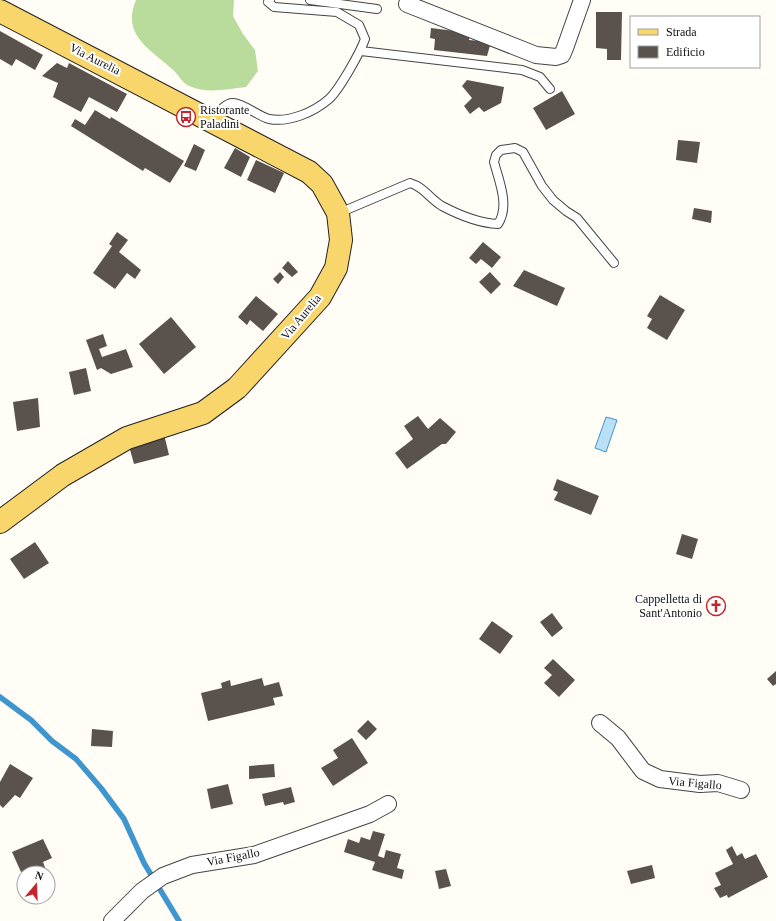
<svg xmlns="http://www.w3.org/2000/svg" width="776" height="921" font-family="Georgia,serif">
  <rect width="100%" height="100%" fill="#fffdf5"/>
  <path fill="#b9dc9c" d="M136,0H234L233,16L243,34L255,50L258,71L246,87C227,89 207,94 189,86C182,83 178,74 172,69C150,49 121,35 136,0Z"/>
  <path fill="#b9e0f7" stroke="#3f96cf" d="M606,417L617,420L606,452L595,448Z"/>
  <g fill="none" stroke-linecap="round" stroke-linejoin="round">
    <path stroke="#3f96cf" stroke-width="5.5" d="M0,697L31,720L52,741L76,759L101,788L124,819L144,863L179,921"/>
  </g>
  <path fill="#5a524d" d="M596,12H622L621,60H607V49L596,48Z
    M431,28L470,33L469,40L491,42L487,56L434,50L435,39L430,38Z
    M0,31L43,55L35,70L16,59L12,66L0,59Z
    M57,63L67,68L69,63L127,94L117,112L89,97L81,112L53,97L58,83L42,76Z
    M467,80L504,87L501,103L484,112L479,107L470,114L464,106L472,98L462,86Z
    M562,91L575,114L546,130L533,108Z
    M95,110L110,119L111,117L184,161L170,183L145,168L143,171L71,126L75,119L85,125Z
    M678,140L700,142L697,163L676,160Z
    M194,144L205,150L196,171L184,166Z
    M235,148L250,157L241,177L224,168Z
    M256,160L284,173L275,193L247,180Z
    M694,208L712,211L711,223L692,219Z
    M117,232L128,240L119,252L141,270L135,279L127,273L115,289L93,273L112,246L109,244Z
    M483,242L501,257L492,268L481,259L476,264L469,258Z
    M288,261L298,272L292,277L282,268Z
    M524,270L565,288L557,306L513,286Z
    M280,272L284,277L278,284L273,279Z
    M490,272L501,284L491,294L479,282Z
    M660,295L685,310L667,340L647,328L652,319L647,316Z
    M256,296L278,314L263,331L250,320L247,325L238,317Z
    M171,317L196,347L164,374L139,344Z
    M103,334L107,346L99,349L102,357L126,349L133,367L111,374L101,368L97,370L86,340Z
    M86,368L91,391L74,395L69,372Z
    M38,398L40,427L17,431L13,402Z
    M418,416L428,429L440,418L456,432L446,444H442L407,469L395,453L413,439L404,426Z
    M164,434L169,455L134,464L129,446Z
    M557,479L599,496L591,515L554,500L558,492L553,490Z
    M682,534L698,539L692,559L676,554Z
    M35,542L49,563L24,579L10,559Z
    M552,613L563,628L552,637L540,622Z
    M492,621L513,636L500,654L479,639Z
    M553,659L575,680L559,697L544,683L552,675L544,668Z
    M776,671V684L773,686L767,679Z
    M262,678L264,686L279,682L283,696L273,698L275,705L208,721L201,693L222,688L221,683L230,680L231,686Z
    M368,720L377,729L366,740L357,731Z
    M92,729L113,731L112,747L91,746Z
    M352,738L368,763L333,786L321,768L338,758L333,750Z
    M10,764L33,778L20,798L15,795L3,808L0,805V782Z
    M274,764L275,777L249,779V766Z
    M228,784L233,804L211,809L207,789Z
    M291,787L295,802L284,805L283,802L265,806L262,794Z
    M373,831L385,834L378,856L384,858L386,850L401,854L397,868L404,870L402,879L372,870L375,862L344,852L348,839L359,843L361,837L370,840Z
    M43,839L52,858L43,862L47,873H32L30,868L21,872L12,852Z
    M732,846L737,856L742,853L745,859L756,854L768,877L728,898L727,895L720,898L714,888L721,885L715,873L733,864L726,850Z
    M652,865L655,878L631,884L627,871Z
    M446,869L451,886L439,889L435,871Z"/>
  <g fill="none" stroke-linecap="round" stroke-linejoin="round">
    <defs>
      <path id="lane" d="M310,0L377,9
        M361,51L522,70L540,77L550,89
        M213,120C218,114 224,103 233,103C243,103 258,116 269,119C289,123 314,112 329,99C339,90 360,53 365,39L359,25L337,12L274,7L268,2L270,0
        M339,213L410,183C424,187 430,199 442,206C459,215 479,223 498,224C510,206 499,181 494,162L496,155L501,150L515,148L523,152L542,186L553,200L566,211L577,218L614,263"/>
      <path id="street" d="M407,4L536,55L556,57L562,55L565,48L582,0
        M600,723L618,738L643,771L660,779L700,784L718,783L741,790
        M112,921L142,891L163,876L192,865L254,855L370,814L388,804"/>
      <path id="primary" d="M0,11L309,172L322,184L338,213L341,240L336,268L320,297L237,388L203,413L127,438L63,475L0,522"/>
    </defs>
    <use href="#lane" stroke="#444" stroke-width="10"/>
    <use href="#street" stroke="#444" stroke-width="18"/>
    <use href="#primary" stroke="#222" stroke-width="24"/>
    <use href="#lane" stroke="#fff" stroke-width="8"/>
    <use href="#street" stroke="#fff" stroke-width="16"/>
    <use href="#primary" stroke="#f9d66b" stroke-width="22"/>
  </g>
  <defs>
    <symbol id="bus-ring" viewBox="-11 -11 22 22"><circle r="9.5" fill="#fff" stroke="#c4262e" stroke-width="1.5"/><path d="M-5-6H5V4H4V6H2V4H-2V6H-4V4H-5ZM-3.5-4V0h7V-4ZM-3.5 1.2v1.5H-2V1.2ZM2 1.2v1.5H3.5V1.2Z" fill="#c4262e"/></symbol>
    <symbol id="church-ring" viewBox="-11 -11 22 22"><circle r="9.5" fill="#fff" stroke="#c4262e" stroke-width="1.5"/><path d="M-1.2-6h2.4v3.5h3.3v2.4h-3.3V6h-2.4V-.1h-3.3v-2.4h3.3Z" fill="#c4262e"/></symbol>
  </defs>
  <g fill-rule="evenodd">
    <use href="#bus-ring" x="175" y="106" width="22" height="22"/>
    <use href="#church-ring" x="705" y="595" width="22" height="22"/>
  </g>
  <g text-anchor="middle" stroke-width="4" stroke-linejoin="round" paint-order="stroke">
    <g font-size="12" fill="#111" stroke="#fff">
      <text transform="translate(95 59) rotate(27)" y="4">Via Aurelia</text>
      <text transform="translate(301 317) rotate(-50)" y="4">Via Aurelia</text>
      <text transform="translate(695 783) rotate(5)" y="4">Via Figallo</text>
      <text transform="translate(233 857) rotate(-11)" y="4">Via Figallo</text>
    </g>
    <g font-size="12" fill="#111" stroke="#fff" text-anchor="start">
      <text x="200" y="114">Ristorante<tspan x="200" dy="14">Paladini</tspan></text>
      <text x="702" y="603" text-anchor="end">Cappelletta di<tspan x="702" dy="14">Sant'Antonio</tspan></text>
    </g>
  </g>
  <rect x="630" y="16" width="130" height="52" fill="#ffffff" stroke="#a0a0a0"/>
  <rect x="638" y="29" width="20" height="6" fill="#f9d66b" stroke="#a0a0a0"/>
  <text x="666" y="36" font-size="12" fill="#111111">Strada</text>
  <rect x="638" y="46" width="20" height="12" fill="#5a524d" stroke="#a0a0a0"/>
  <text x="666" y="56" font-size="12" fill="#111111">Edificio</text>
  <g transform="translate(36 885) rotate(19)"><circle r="19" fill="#ffffff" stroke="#a0a0a0"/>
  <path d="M0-3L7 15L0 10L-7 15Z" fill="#c4262e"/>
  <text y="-6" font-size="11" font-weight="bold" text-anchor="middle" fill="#111111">N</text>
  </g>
</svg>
